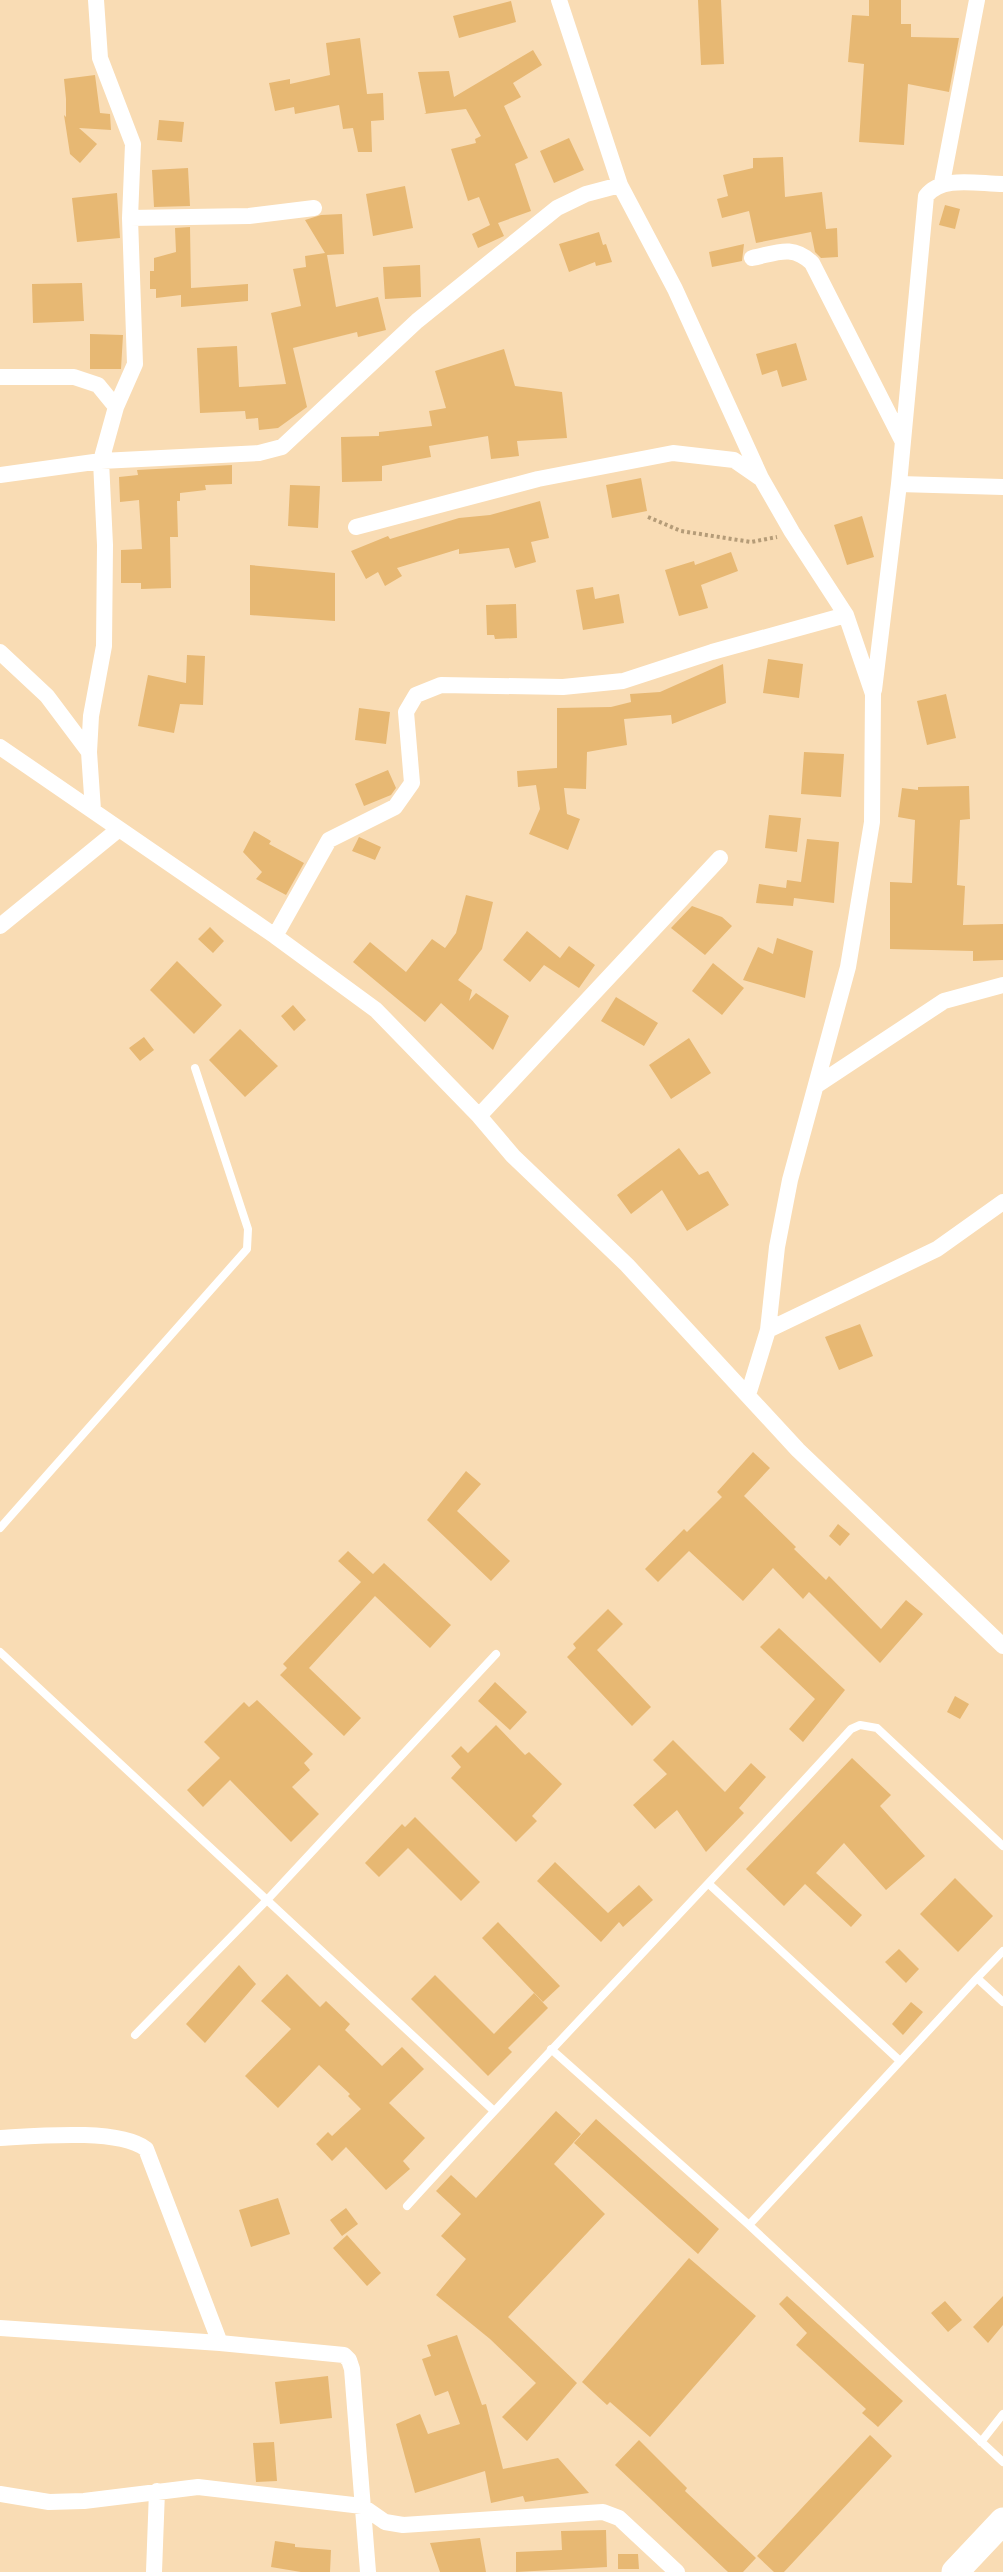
<svg xmlns="http://www.w3.org/2000/svg" width="1003" height="2572" font-family="'Fira Sans Condensed',sans-serif">
  <rect width="100%" height="100%" fill="#f9dcb4"/>
  <path fill="#e7b873" d="M698,0H721L724,64L701,65Z
    M869,0H901V24H911V37L959,38L949,92L908,84L904,145L859,142L864,64L848,62L852,15L869,16Z
    M511,1L516,22L459,38L453,16Z
    M360,38L367,94L383,93L384,120L371,121L372,152H358L353,128L343,129L339,105L295,114L294,107L275,111L269,83L290,79V84L330,75L326,43Z
    M533,50L542,65L513,83L521,97L504,106L528,158L515,164L531,211L498,223L504,236L478,248L472,234L490,225L479,197L468,201L451,149L476,143L475,139L481,136L466,109L424,114L426,113L418,72L449,71L454,97Z
    M95,75L100,113L110,114L111,130L79,128L97,144L80,163L70,154L64,115L66,117V99L64,79Z
    M159,120L184,122L182,142L157,140Z
    M569,138L584,170L554,183L540,151Z
    M783,157L785,197L822,192L826,229L837,228L838,257L821,258L815,252L811,232L756,243L749,211L722,218L717,199L728,196L723,175L753,168V158Z
    M188,168L190,206L154,207L152,170Z
    M405,186L413,228L373,236L366,194Z
    M117,193L120,238L77,242L72,198Z
    M945,205L960,209L955,229L939,225Z
    M342,214L344,254L327,255L336,307L378,297L386,330L358,337L357,332L293,348L307,407L278,428L259,430L258,418L246,419L245,411L200,413L197,348L237,346L239,387L286,384L271,313L301,306L293,269L306,267L305,256L325,253L305,220L321,215Z
    M190,227L191,288L248,284V301L181,307V295L156,298V289H150V271H154V258L176,252L175,228Z
    M599,232L603,245L606,244L612,262L596,266L595,262L569,272L559,244Z
    M744,244L742,261L712,267L709,252Z
    M420,265L421,297L385,299L383,267Z
    M82,283L84,321L33,323L32,284Z
    M90,334L123,335L121,369H90Z
    M796,343L807,380L782,387L777,370L762,375L756,354Z
    M504,349L515,386L562,392L567,438L517,441L519,456L491,459L488,436L429,446L431,457L382,466V481L342,482L341,437L379,436V432L432,426L429,411L446,408L435,371Z
    M232,465V484L205,485L206,490L180,493V501H177L178,537H170L171,588L141,589V583H121V550L142,549L139,500L120,502L119,477L138,475L137,470Z
    M641,478L647,511L612,518L606,485Z
    M290,485L320,486L318,528L288,526Z
    M540,501L549,538L531,542L536,562L515,568L509,548L459,554V549L397,568L402,576L385,586L378,572L366,579L351,551L388,536L390,539L459,518L490,515Z
    M862,516L874,557L847,565L834,525Z
    M731,552L738,571L701,585L708,608L679,616L665,570L694,561L695,565Z
    M250,565L335,573V621L250,615Z
    M593,587L595,599L619,594L624,623L583,630L576,590Z
    M516,604L517,638L495,639L494,635H487L486,605Z
    M187,655L205,656L203,705L180,704L174,733L138,726L148,675L186,683Z
    M768,659L803,664L799,698L763,693Z
    M723,664L726,703L672,724L671,715L624,719L627,745L587,752L586,789L564,788L567,814L580,819L568,850L529,834L540,809L536,785L518,787L517,771L557,768V708L611,707L631,702L630,694L660,692Z
    M946,694L956,738L927,745L917,701Z
    M359,708L390,712L386,744L355,740Z
    M804,752L844,754L841,797L801,794Z
    M388,770L396,788L391,795L364,806L355,784Z
    M969,786L970,819L960,820L957,885L965,886L963,925L1003,924V960L973,961V951L890,949V882L912,883L915,820L898,817L902,788L918,790V787Z
    M769,815L801,818L797,852L765,848Z
    M254,831L271,841L269,844L304,863L286,895L256,879L262,872L243,852Z
    M359,837L381,847L375,860L352,851Z
    M807,839L839,842L834,903L794,898L793,906L756,903L759,884L786,888L787,880L801,882Z
    M466,895L493,902L482,949L458,980L472,990L469,1001L476,993L509,1016L493,1050L441,1003L425,1022L353,962L370,942L406,972L432,939L445,948L456,933Z
    M692,906L722,917L732,926L705,955L671,928Z
    M210,927L224,941L213,953L198,939Z
    M527,931L560,958L569,946L595,965L579,988L544,965L530,982L503,960Z
    M777,938L813,951L805,998L743,980L758,947L773,954Z
    M177,961L222,1005L194,1034L150,990Z
    M713,963L744,988L722,1015L692,991Z
    M616,997L658,1023L644,1046L601,1021Z
    M293,1005L306,1020L294,1031L281,1016Z
    M240,1029L278,1066L245,1097L209,1060Z
    M144,1037L154,1050L140,1061L129,1048Z
    M689,1038L711,1073L671,1099L649,1065Z
    M679,1148L699,1175L708,1171L729,1205L687,1231L662,1190L631,1214L617,1195Z
    M860,1324L873,1356L839,1370L825,1337Z
    M753,1452L770,1468L744,1496L796,1547L794,1549L826,1580L829,1576L881,1629L906,1600L923,1614L880,1663L809,1592L803,1599L773,1568L743,1601L689,1551L658,1582L645,1569L684,1529L687,1532L722,1497L717,1492Z
    M466,1471L481,1484L457,1511L510,1561L491,1581L427,1520Z
    M838,1524L850,1534L840,1546L829,1536Z
    M348,1551L373,1574L384,1563L451,1625L430,1648L375,1596L309,1668L361,1718L344,1736L280,1675L287,1668L283,1664L361,1582L338,1561Z
    M608,1609L623,1624L597,1650L651,1707L632,1726L567,1657L576,1648L573,1644Z
    M779,1628L845,1690L803,1742L789,1729L815,1699L760,1647Z
    M495,1682L527,1712L510,1730L478,1701Z
    M955,1696L969,1704L960,1719L947,1712Z
    M257,1700L313,1754L304,1763L310,1770L292,1787L319,1814L291,1842L230,1780L203,1807L187,1790L220,1758L204,1742L244,1702L249,1707Z
    M496,1725L525,1755L529,1752L562,1784L532,1816L537,1821L516,1842L451,1778L461,1767L451,1756L461,1746L468,1753Z
    M673,1740L725,1792L751,1763L766,1777L739,1808L744,1813L706,1852L677,1810L655,1829L633,1805L667,1774L653,1760Z
    M852,1758L891,1795L880,1806L925,1856L886,1890L844,1843L816,1873L862,1915L851,1927L805,1884L784,1906L746,1869Z
    M415,1817L480,1882L461,1901L408,1848L379,1877L365,1863L402,1824L405,1827Z
    M555,1862L608,1913L639,1885L653,1900L623,1927L619,1922L601,1942L537,1881Z
    M955,1878L993,1916L958,1952L920,1914Z
    M498,1922L560,1986L543,2002L482,1938Z
    M899,1949L919,1969L906,1983L885,1962Z
    M239,1965L256,1984L205,2043L186,2024Z
    M287,1974L320,2007L326,2001L350,2024L345,2030L382,2066L402,2047L424,2069L389,2103L425,2138L403,2161L410,2169L386,2190L346,2147L332,2161L316,2144L328,2132L332,2136L361,2109L348,2096L350,2094L319,2065L278,2108L245,2076L291,2029L261,2001Z
    M435,1975L494,2034L534,1993L548,2008L508,2048L512,2052L488,2076L411,1999Z
    M911,2002L923,2012L903,2035L892,2024Z
    M556,2111L581,2134L554,2164L605,2214L508,2317L577,2383L527,2441L502,2417L536,2383L490,2339L436,2295L466,2259L441,2236L461,2214L436,2191L451,2175L476,2198Z
    M596,2119L719,2229L698,2254L574,2143Z
    M278,2198L290,2234L251,2247L239,2210Z
    M346,2208L358,2224L342,2236L330,2220Z
    M347,2235L381,2273L367,2286L333,2248Z
    M689,2258L756,2316L650,2437L610,2402L607,2405L582,2382Z
    M787,2296L903,2401L878,2427L862,2413L866,2409L796,2345L807,2333L779,2304Z
    M1003,2296V2325L988,2343L973,2327Z
    M945,2301L962,2320L948,2332L931,2313Z
    M457,2335L482,2405L486,2404L503,2469L558,2458L589,2493L525,2502L523,2496L491,2503L485,2471L415,2493L396,2424L420,2414L428,2434L460,2424L448,2391L435,2396L422,2359L431,2356L427,2345Z
    M328,2376L332,2418L280,2424L275,2382Z
    M870,2435L892,2456L784,2572H774L757,2556Z
    M639,2440L687,2488L685,2491L756,2558L743,2572H728L615,2465Z
    M274,2442L277,2481L256,2482L253,2443Z
    M606,2530L607,2567L516,2572V2552L562,2550L561,2531Z
    M480,2538L486,2572H440L430,2543Z
    M275,2541L295,2544V2547L331,2550L330,2572H301L271,2567Z
    M618,2554H638L639,2569H618Z"/>
  <g fill="none" stroke-linecap="round" stroke-linejoin="round">
    <path stroke="#b59c78" stroke-width="4" stroke-dasharray="3 3" stroke-linecap="butt" d="M648,517L681,531L751,542L777,537"/>
    <path stroke="#fff" stroke-width="8" d="M0,1528L247,1249L248,1229L195,1068
      M0,1652L494,2111
      M710,1885L900,2061
      M1003,1951L977,1978L1003,2002
      M135,2035L267,1900L496,1654
      M551,2049L749,2225L1003,2462
      M407,2206C553,2045 705,1890 851,1729L860,1725L877,1728L1003,1846
      M749,2225L977,1978
      M981,2442L1003,2414"/>
    <path stroke="#fff" stroke-width="16" d="M559,0L620,185L675,289L761,478L792,532L846,615L873,694L872,822L848,967L790,1180L777,1247L768,1330L748,1395
      M942,183L977,0
      M130,218L249,216L314,208
      M752,258C777,253 792,244 812,263L902,440
      M0,377H74L98,385L116,407
      M0,475L101,461L259,453L282,447L417,321L557,208L586,194L620,185
      M899,484L1003,487
      M356,527L538,479L673,453L734,460L760,478
      M0,652L47,696L89,752L93,810
      M874,690L899,484L926,196C942,175 978,184 1003,184
      M0,747L275,936L376,1010L479,1116L513,1156L627,1265L798,1450L1003,1646
      M89,752L91,716L104,646L105,545L101,461L116,407L135,364L130,218L133,144L100,58L96,0
      M0,926L119,829
      M275,936L329,840L395,807L412,783L406,712L416,695L441,685L563,687L623,681L712,652L846,615
      M817,1085L944,1001L1003,985
      M479,1116L720,858
      M768,1330L937,1249L1003,1202
      M0,2138C35,2136 119,2128 146,2149L220,2343
      M0,2328L220,2343L344,2355L349,2360L352,2369L368,2572
      M0,2494L49,2502L84,2501L198,2487L362,2506L385,2522L403,2525L603,2512L619,2518L677,2572
      M154,2572L157,2491"/>
    <path stroke="#fff" stroke-width="27" d="M955,2572L1003,2521"/>
  </g>
</svg>
